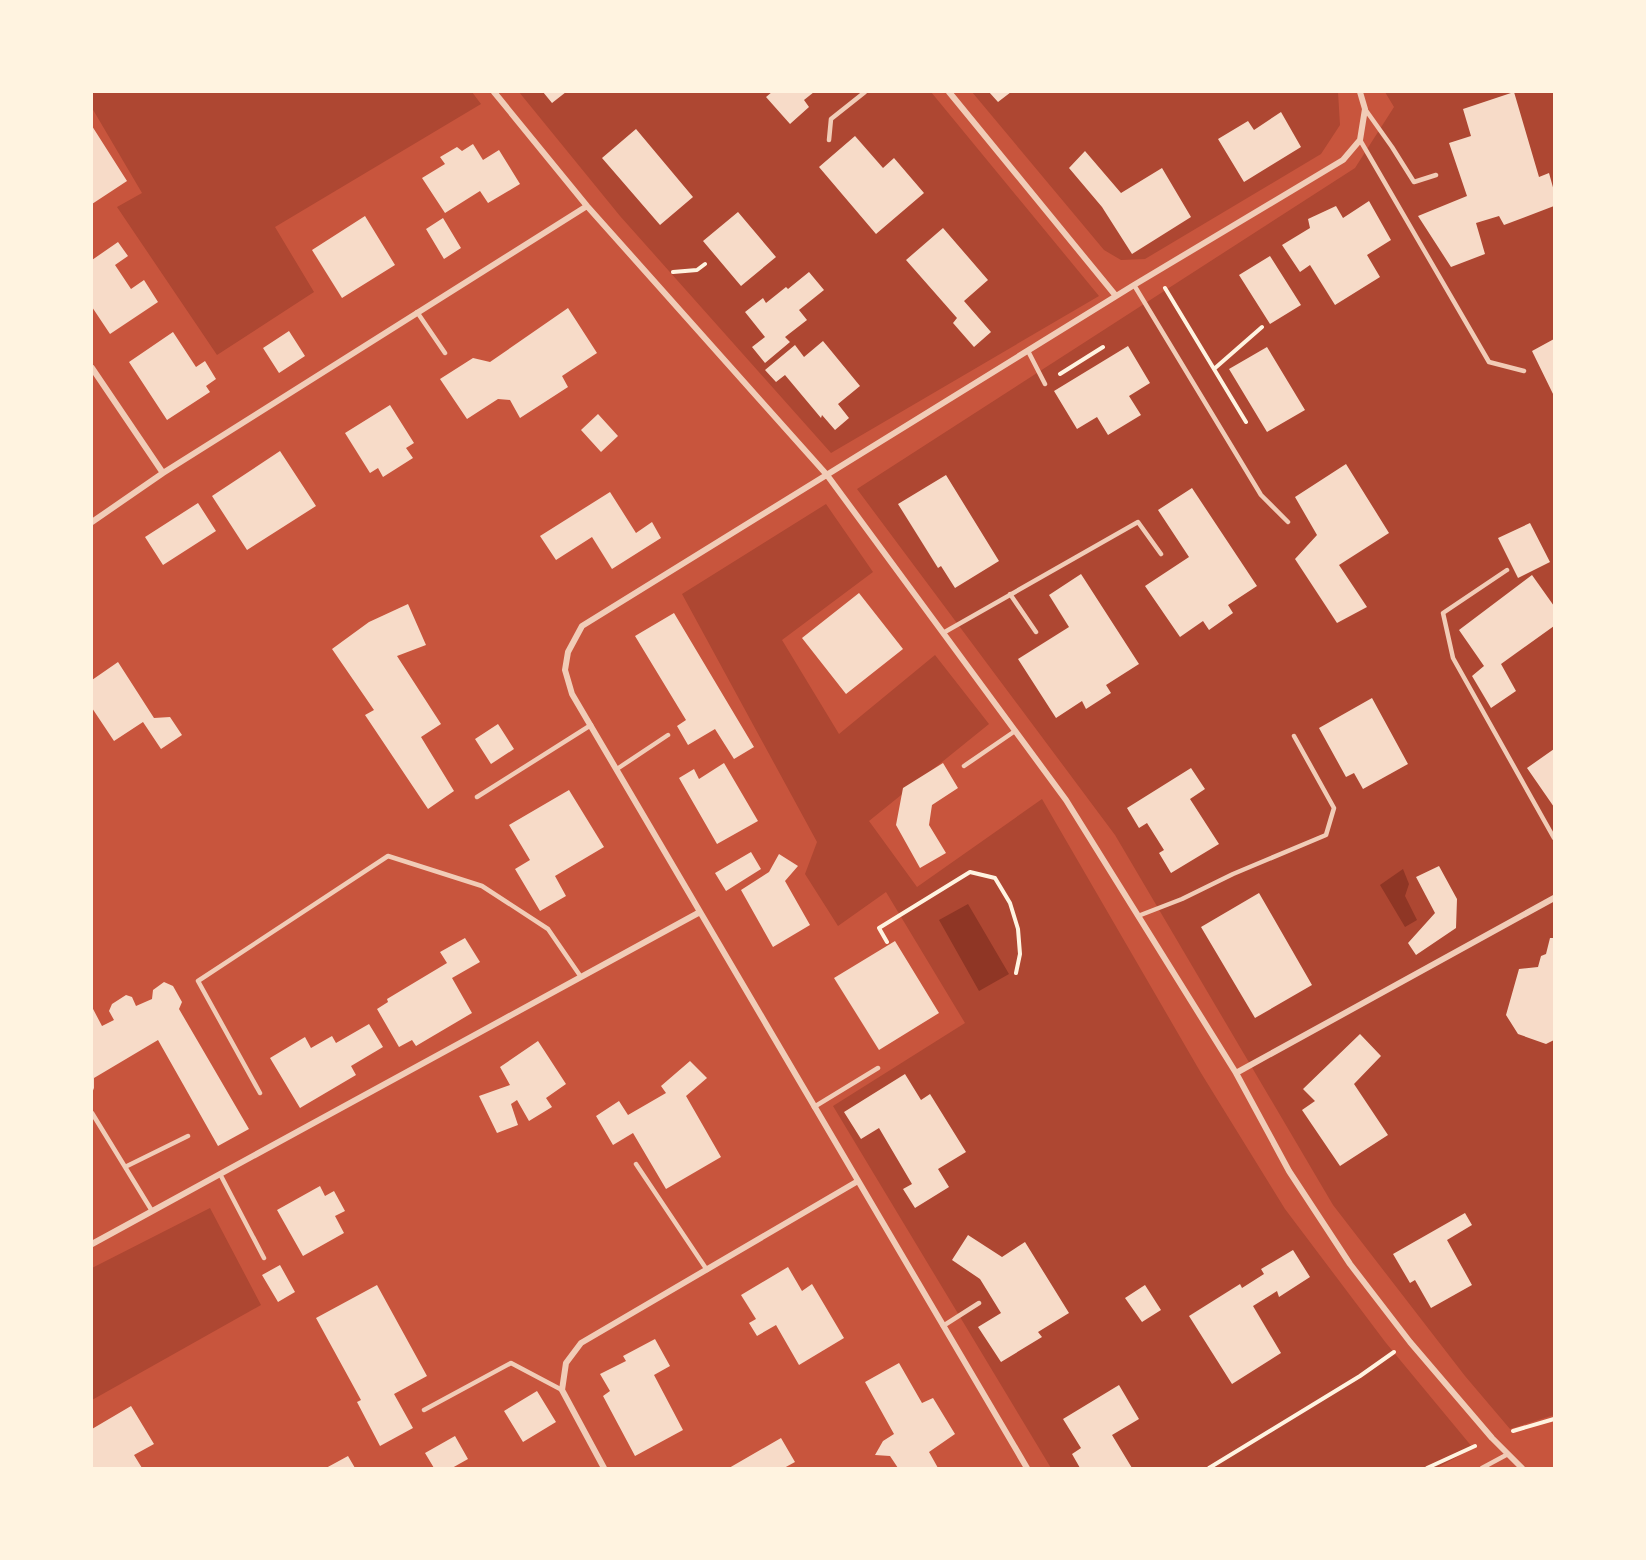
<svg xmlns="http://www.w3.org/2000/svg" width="1646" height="1560" font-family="'Golos Text',sans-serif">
  <rect width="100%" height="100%" fill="#c8553d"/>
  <path fill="#ae4732" d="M92,92H472L481,104L275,227L314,292L217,355L117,207L142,193L92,108Z
    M519,92H931L1099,296L831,453L620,216Z
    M972,92H1338L1340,125L1321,154L1145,259L1121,260L1104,250Z
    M1385,92H1554V1415L1510,1429L1465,1376L1333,1205L1115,835L857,489L1355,168L1394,107Z
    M826,504L873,572L782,640L839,734L935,655L989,724L869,821L917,887L1042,799L1201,1073L1285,1209L1386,1343L1473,1448L1437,1468H1051L833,1106L965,1023L886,892L838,926L805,874L817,842L682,594Z
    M210,1208L261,1305L92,1400V1268Z"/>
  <path fill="#8f3625" d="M1403,869L1409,884L1405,896L1417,920L1405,927L1380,885Z
    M968,904L1009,974L979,991L939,920Z"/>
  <path fill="#f7dbc8" d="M543,92H566L552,103Z
    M772,92H814L804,100L809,107L790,124L766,97Z
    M989,92H1011L998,102Z
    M1514,92L1539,177L1549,173L1554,191V206L1504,225L1499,216L1476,223L1485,254L1451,267L1418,216L1467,196L1449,143L1471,136L1463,109Z
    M1281,112L1301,147L1244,182L1218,139L1248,121L1254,130Z
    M92,126L127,181L92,204Z
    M636,129L693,197L660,225L602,158Z
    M855,136L883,168L894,158L924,193L876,234L819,167Z
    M473,144L483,160L499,150L520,184L488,203L480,191L445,213L422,178L445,164L440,157L457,147L462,151Z
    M1085,151L1121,193L1162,168L1191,217L1132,254L1102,207L1069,168Z
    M1369,201L1391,240L1367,255L1380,277L1335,305L1310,265L1300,272L1282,245L1310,228L1308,219L1336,206L1343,218Z
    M738,212L776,257L741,286L703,241Z
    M365,216L395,265L342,298L312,250Z
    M443,218L461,248L444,259L426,229Z
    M943,228L988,280L964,301L991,332L974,347L953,323L957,318L906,260Z
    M118,242L128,256L115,265L131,289L144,280L158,302L110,334L92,307V260Z
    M1270,256L1301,305L1270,324L1239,275Z
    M809,272L824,290L799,310L807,320L785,337L790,342L765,363L752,347L765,337L745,312L763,298L766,303L786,287L788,289Z
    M568,308L597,353L562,376L568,387L520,418L510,400L498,399L467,419L440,379L473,358L490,362Z
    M289,331L305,356L279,373L263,348Z
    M173,332L196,367L205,361L216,379L206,386L210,392L167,420L129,362Z
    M1554,339V396L1532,351Z
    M823,341L860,386L838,404L849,418L835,430L822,415L821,418L785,375L776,382L765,370L795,345L804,357Z
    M1128,346L1150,383L1129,396L1141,415L1108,435L1097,417L1077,429L1054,391Z
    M1267,347L1305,410L1267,432L1229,369Z
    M390,405L414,443L406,448L413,458L383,477L378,468L370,473L345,433Z
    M598,414L618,436L601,452L581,430Z
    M280,451L316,506L247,550L212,496Z
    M1346,464L1389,533L1339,565L1367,607L1337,623L1295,559L1317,535L1295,497Z
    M946,475L999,561L955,588L941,566L938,568L898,504Z
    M1192,488L1257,586L1228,605L1233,613L1209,630L1203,621L1180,637L1145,586L1189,557L1158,510Z
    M610,492L636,533L652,522L661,538L612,569L592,537L556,560L540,536Z
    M198,503L216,531L163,565L145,537Z
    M1530,523L1550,562L1518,578L1498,538Z
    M1081,574L1139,664L1106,685L1111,693L1086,709L1082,701L1056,718L1018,659L1069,627L1049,595Z
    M1532,575L1554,606V626L1501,664L1516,691L1491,708L1472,676L1484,666L1459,630Z
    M859,593L903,649L846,694L802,638Z
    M408,604L426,645L397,656L441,724L421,737L454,791L428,809L365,715L374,710L332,649L369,622Z
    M674,613L754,747L734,759L715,729L688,745L677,726L686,720L635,636Z
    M118,662L154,718L170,717L182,735L161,749L143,722L114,741L92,708V680Z
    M1372,698L1408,764L1363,789L1354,773L1346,777L1319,728Z
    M498,724L514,749L491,764L475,739Z
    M1554,749V807L1527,768Z
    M724,763L758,821L717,844L679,778L694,769L699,779Z
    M943,763L958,788L932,805L929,825L946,853L920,868L896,825L903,788Z
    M1191,768L1205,789L1190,799L1219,844L1171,873L1159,853L1164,850L1147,823L1139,828L1127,808Z
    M569,790L604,847L555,876L566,896L540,911L515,869L530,860L509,825Z
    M751,852L761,869L726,891L715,873Z
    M779,854L798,866L785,881L810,925L773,947L741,890L769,872Z
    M1439,866L1457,899L1456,928L1416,955L1408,943L1435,913L1416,877Z
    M1259,893L1312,985L1255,1018L1201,927Z
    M465,938L480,962L452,978L472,1013L416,1046L412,1040L399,1047L377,1009L388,1002L387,999L447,963L440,952Z
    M1550,938H1554V1040L1546,1044L1518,1034L1506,1015L1519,969L1538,967L1541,956L1546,954Z
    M895,941L939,1013L879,1050L834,978Z
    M164,982L173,986L182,1002L179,1009L249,1129L218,1146L158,1040L94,1078V1088L92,1093V1007L102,1026L114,1020L109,1011L112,1004L126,995L132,997L136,1006L152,999L153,990Z
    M369,1024L383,1047L351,1066L356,1075L300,1108L270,1058L305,1037L311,1048L332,1036L336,1043Z
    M1360,1034L1381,1056L1354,1084L1388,1135L1340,1166L1302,1110L1315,1101L1303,1089Z
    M538,1041L566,1084L546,1098L552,1107L529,1121L517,1100L511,1104L518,1125L497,1133L479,1096L510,1085L500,1067Z
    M690,1061L707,1078L686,1096L721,1157L666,1189L633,1133L613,1145L596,1116L619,1101L628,1115L666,1093L661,1086Z
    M905,1074L921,1100L930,1094L966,1152L938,1169L949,1187L915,1208L903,1189L912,1184L879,1128L861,1139L844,1112Z
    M320,1186L325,1196L334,1191L345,1211L335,1216L344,1233L303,1256L277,1210Z
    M1465,1213L1472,1225L1447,1240L1472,1285L1431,1308L1415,1280L1410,1283L1393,1254Z
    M968,1235L1002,1257L1025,1242L1069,1313L1038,1332L1042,1337L1001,1362L978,1327L1001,1313L980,1279L952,1260Z
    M1293,1250L1310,1277L1279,1297L1277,1291L1253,1306L1281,1353L1232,1384L1189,1316L1240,1284L1242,1288L1264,1274L1261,1269Z
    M280,1265L295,1292L278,1302L262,1275Z
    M788,1267L802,1291L812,1284L844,1338L799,1365L776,1325L757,1336L749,1323L756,1319L741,1295Z
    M377,1285L427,1376L394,1394L413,1428L380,1446L357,1402L361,1400L316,1318Z
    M1145,1285L1161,1310L1142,1322L1125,1298Z
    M655,1339L670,1366L654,1375L683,1430L635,1456L603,1396L610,1391L600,1374L626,1361L623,1356Z
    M899,1363L922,1403L933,1398L955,1434L929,1452L938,1468H898L890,1456L875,1455L883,1441L894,1434L865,1382Z
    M1119,1385L1139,1419L1112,1435L1132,1468H1080L1072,1454L1081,1448L1063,1419Z
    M537,1391L556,1422L523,1442L504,1411Z
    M131,1406L154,1444L134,1455L142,1468H92V1429Z
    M455,1436L468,1459L452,1468H434L425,1453Z
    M781,1438L795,1462L784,1468H729Z
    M348,1456L355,1468H326Z"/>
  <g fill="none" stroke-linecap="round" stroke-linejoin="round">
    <path stroke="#fff3e0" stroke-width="4" d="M673,272L697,270L705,264
      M1165,288L1246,422
      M1214,369L1262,327
      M1060,374L1103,347
      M887,942L879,928L970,872L995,878L1010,903L1018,929L1020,954L1016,973
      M1513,1431L1554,1419
      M1209,1468L1360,1376L1394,1352
      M1427,1468L1475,1446"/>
    <path stroke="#f1ccb7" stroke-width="4.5" d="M1365,109L1392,147L1414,182L1436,175
      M829,140L831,119L865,92
      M1360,140L1489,362L1524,371
      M1134,285L1261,495L1288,522
      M417,312L445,353
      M1028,351L1045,384
      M1507,570L1443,613L1453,658L1554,838
      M1010,594L1036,632
      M943,633L1138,522L1161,554
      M964,766L1015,731
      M617,769L668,735
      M477,797L591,725
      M1138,916L1182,899L1233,874L1326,835L1334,808L1294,736
      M260,1093L198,981L388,856L482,886L548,929L581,977
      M814,1107L878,1068
      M92,1113L152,1211
      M636,1164L707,1270
      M125,1167L188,1136
      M220,1174L264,1258
      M943,1326L979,1303
      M424,1410L511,1363L562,1390
      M1482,1468L1508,1454"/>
    <path stroke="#f1ccb7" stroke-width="6" d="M494,92L587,206L827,475L1066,800L1236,1073L1289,1171L1350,1264L1410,1342L1492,1438L1522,1468
      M949,92L1116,296
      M92,368L163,473
      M92,522L163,473L587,206
      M1236,1073L1554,898
      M92,1244L700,912
      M604,1468L562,1390L566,1363L581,1343L858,1181
      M1027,1468L572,694L565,670L568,652L582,626L1134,285L1343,160L1360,140L1365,109L1360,92"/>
  </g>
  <rect width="1646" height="1560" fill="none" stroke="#fff3e0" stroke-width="186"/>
</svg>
